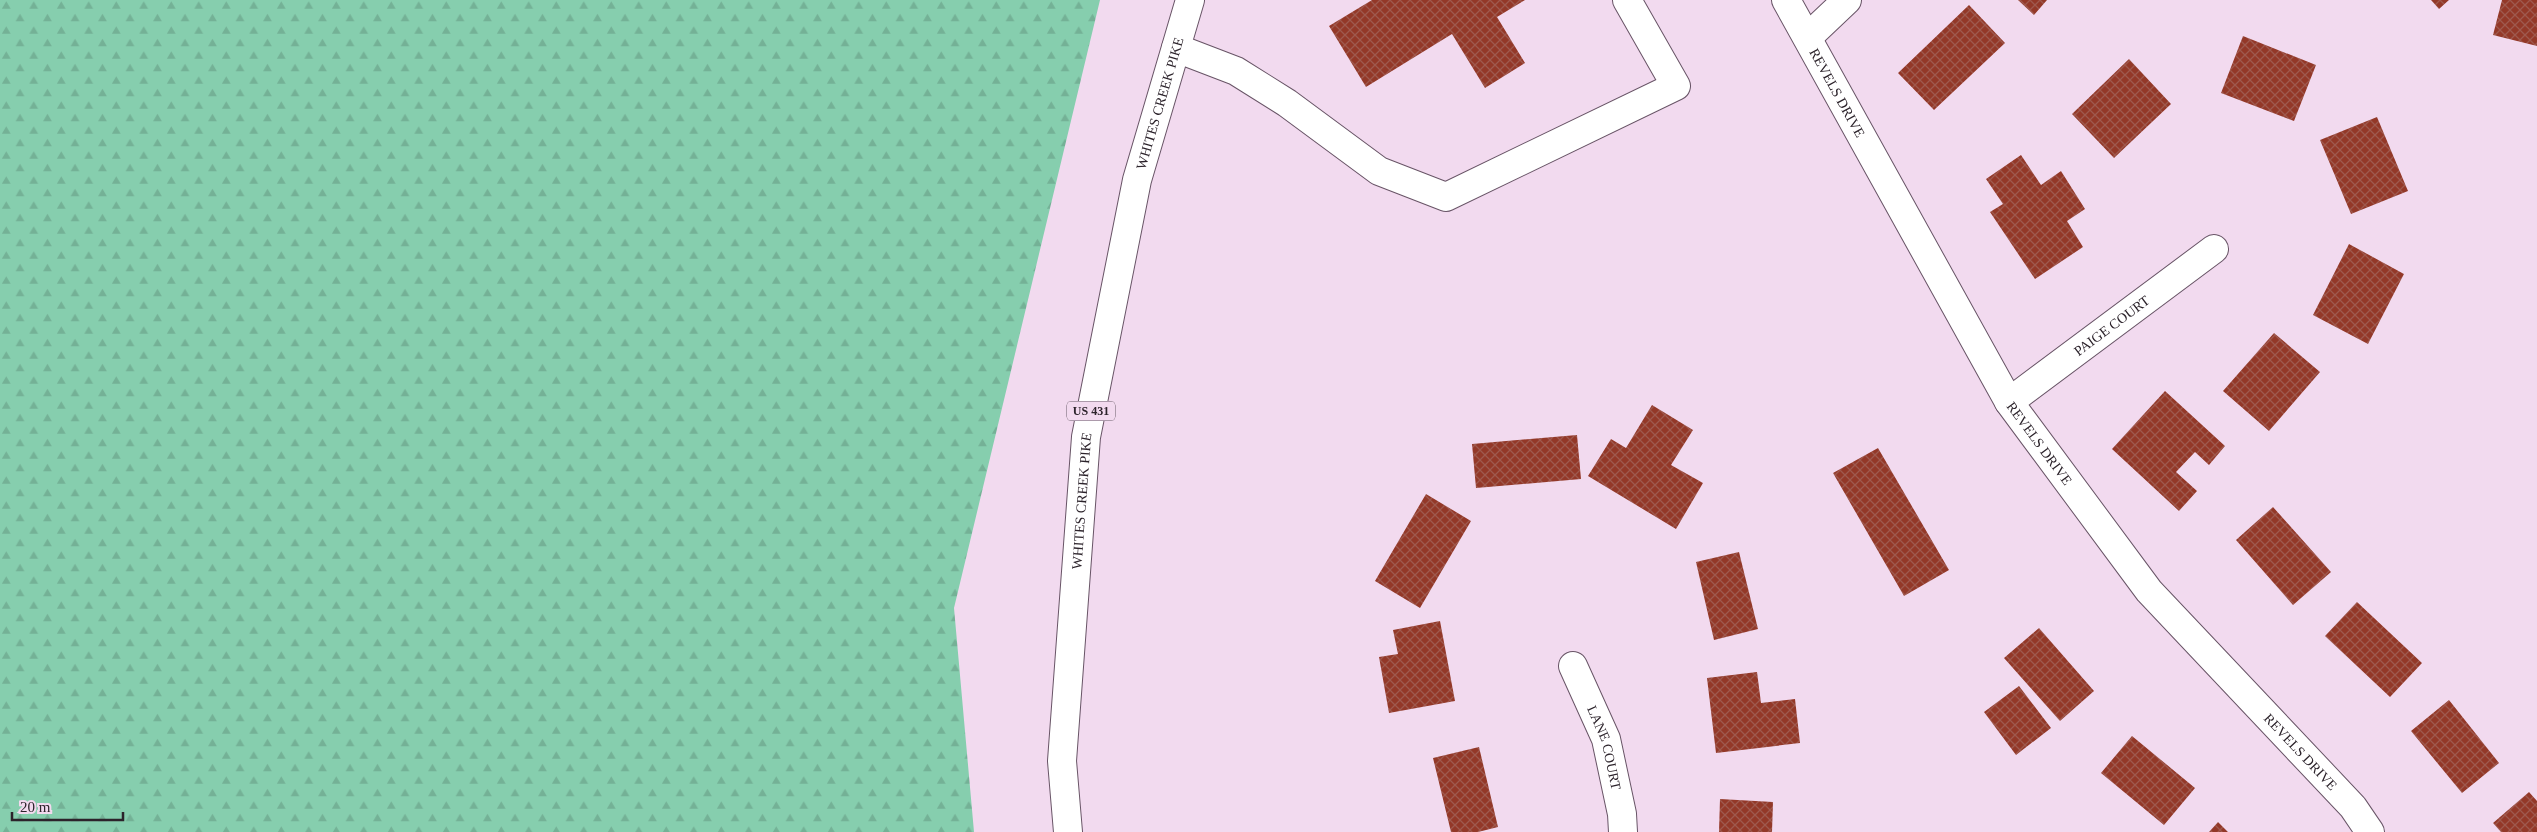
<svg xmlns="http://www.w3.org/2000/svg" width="2537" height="832" font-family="Georgia,serif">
  <defs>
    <pattern id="forest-firs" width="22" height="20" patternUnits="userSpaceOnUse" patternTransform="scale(1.25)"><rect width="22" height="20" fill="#86ceae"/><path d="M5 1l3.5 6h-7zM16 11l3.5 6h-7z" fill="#74b196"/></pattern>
    <pattern id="building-cross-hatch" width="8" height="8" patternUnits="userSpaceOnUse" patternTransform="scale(1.25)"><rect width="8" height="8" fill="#933828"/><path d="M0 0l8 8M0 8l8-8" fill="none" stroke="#9e594e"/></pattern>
  </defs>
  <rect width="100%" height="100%" fill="#f2daef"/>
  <path fill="url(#forest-firs)" d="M0,0H1100L954,608L974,832H0Z"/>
  <path fill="url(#building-cross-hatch)" d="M1372,0H1525L1497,17L1525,63L1485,88L1452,34L1366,87L1329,26Z
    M2018,0H2047L2034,15Z
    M2431,0H2449L2439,9Z
    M2502,0H2537V46L2493,35Z
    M1969,5L2005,43L1934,110L1898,73Z
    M2243,36L2316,65L2294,121L2221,93Z
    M2129,59L2171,104L2114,158L2072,114Z
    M2377,117L2408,191L2351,214L2320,140Z
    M2021,155L2041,185L2061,171L2085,209L2067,221L2083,247L2035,279L1990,212L2003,204L1986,179Z
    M2349,244L2404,274L2368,344L2313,315Z
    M2274,333L2320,372L2269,431L2223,391Z
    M2165,391L2225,446L2209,465L2195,452L2176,472L2197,491L2179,511L2112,449Z
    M1652,405L1693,430L1671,465L1703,483L1676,529L1588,476L1611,439L1626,448Z
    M1577,435L1581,479L1476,488L1472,444Z
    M1878,448L1949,570L1904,596L1833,473Z
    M1426,494L1471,521L1420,608L1375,581Z
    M2273,507L2331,572L2293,605L2236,540Z
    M1739,552L1758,629L1714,640L1696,562Z
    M2357,602L2422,663L2390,697L2325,636Z
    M1440,621L1455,701L1389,713L1379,657L1398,654L1393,630Z
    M2039,628L2094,691L2060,721L2004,658Z
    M1757,672L1761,703L1795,699L1800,743L1716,753L1707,678Z
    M2019,686L2051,728L2016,755L1984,712Z
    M2449,700L2499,763L2462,793L2411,731Z
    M2132,736L2195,788L2164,825L2101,773Z
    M1479,747L1498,827L1478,832H1451L1433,758Z
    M2529,792L2537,801V832H2501L2493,823Z
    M1720,799L1773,802L1772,832H1719Z
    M2218,822L2228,832H2209Z"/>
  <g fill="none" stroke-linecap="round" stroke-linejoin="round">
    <defs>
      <g id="minor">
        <path id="s1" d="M1786,0L2009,402L2149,591L2353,807L2370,832"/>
        <path d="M1808,37L1847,0"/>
        <path d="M1176,48L1236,71L1287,103L1379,171L1446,197L1676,86L1627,0"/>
        <path id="s2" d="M2009,402L2214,249"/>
        <path id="s3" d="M1573,666L1606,739L1622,814L1623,832"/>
      </g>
      <g id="major">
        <path id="s4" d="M1068,832L1062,761L1086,437L1137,180L1190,0"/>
      </g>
    </defs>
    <use href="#minor" stroke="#685466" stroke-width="30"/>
    <use href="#major" stroke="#685466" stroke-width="30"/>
    <use href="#minor" stroke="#fff" stroke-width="28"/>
    <use href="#major" stroke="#fff" stroke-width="28"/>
  </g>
  <g text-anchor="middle" stroke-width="5" stroke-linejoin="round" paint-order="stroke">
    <rect fill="#f2daef" stroke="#675a66" stroke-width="1" x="1067" y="401.5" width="48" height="19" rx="4"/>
    <g font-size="12" font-weight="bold" fill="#2c232b">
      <text x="1091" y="415">US 431</text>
    </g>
    <g font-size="14" fill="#2c232b" stroke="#f2daef">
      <text dy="5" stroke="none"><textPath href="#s1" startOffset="106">REVELS DRIVE</textPath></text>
      <text dy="5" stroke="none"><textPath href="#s4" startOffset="738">WHITES CREEK PIKE</textPath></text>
      <text dy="5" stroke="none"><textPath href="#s2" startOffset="128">PAIGE COURT</textPath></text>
      <text dy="5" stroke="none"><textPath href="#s1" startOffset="511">REVELS DRIVE</textPath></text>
      <text dy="5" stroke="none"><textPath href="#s4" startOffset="332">WHITES CREEK PIKE</textPath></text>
      <text dy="5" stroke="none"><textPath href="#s3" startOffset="88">LANE COURT</textPath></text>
      <text dy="5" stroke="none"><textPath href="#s1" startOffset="916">REVELS DRIVE</textPath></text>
    </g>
  </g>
  <path d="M12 812v8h111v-8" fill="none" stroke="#2c232b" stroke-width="2.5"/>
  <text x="20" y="812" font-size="15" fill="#2c232b" stroke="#f2daef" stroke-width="4" paint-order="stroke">20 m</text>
</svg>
